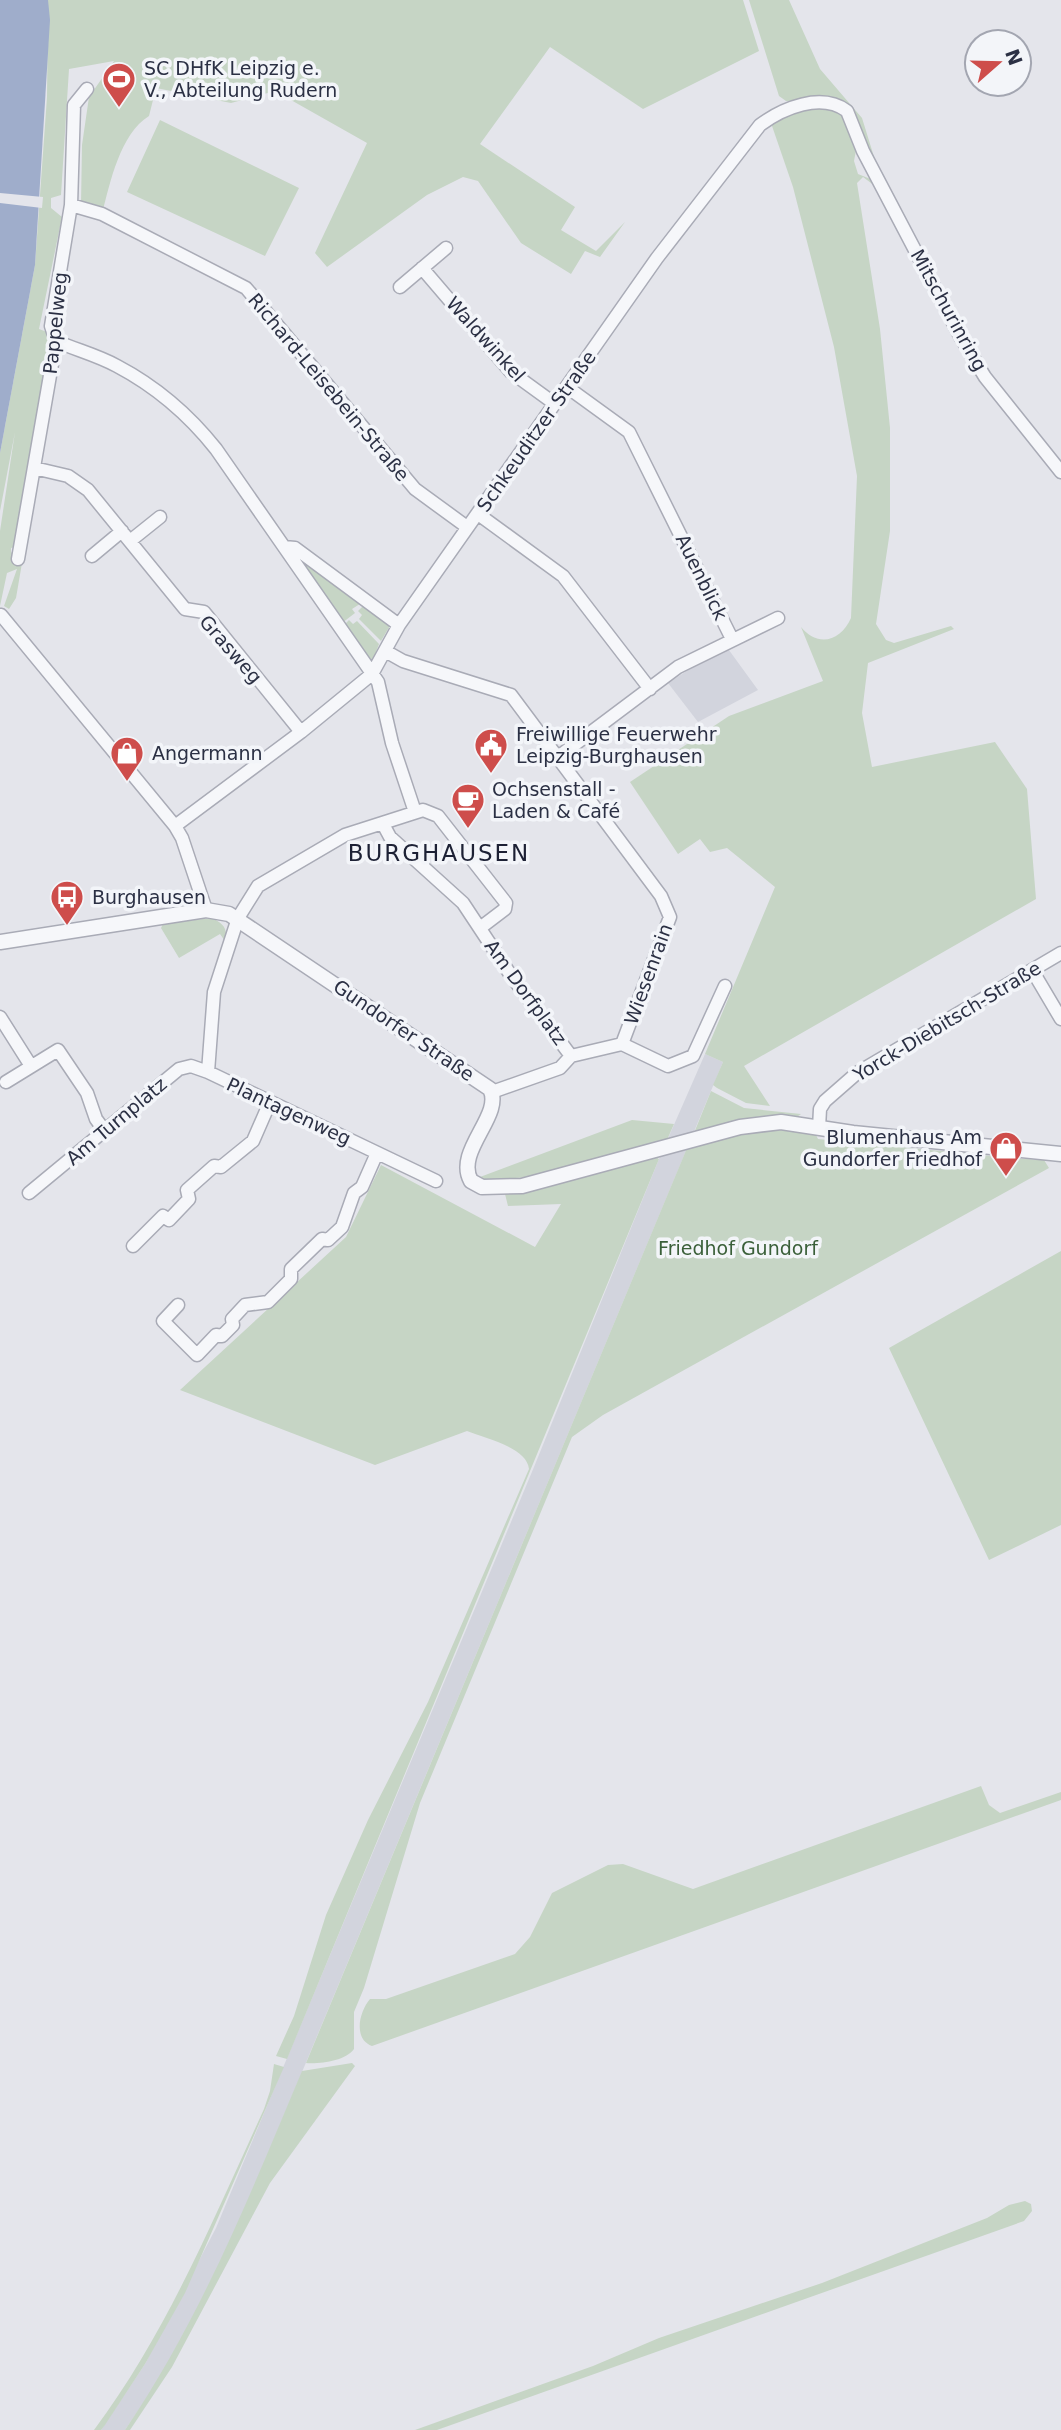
<svg xmlns="http://www.w3.org/2000/svg" width="1061" height="2430" font-family="'DejaVu Sans',sans-serif">
  <rect width="100%" height="100%" fill="#e4e5eb"/>
  <path fill="#d2d4dd" d="M726,646L758,690L698,722L668,683Z
    M705,1054L723,1062L232,2240L199,2308L157,2383L125,2430H101L145,2364L216,2228L534,1467L659,1159Z"/>
  <path fill="#c6d5c5" d="M48,0H743L759,51L643,109L550,47L480,144L575,207L561,230L596,251L625,222L600,257L585,251L571,274L521,243L478,181L463,177L427,195L327,267L315,253L367,143L275,91L231,103L156,88L149,116C120,134 110,183 102,214L81,204L82,145L89,97L114,61L69,69L61,195L51,198V208L62,217L39,329L47,332L51,344L15,547L11,548V552L22,563L16,598L9,609L4,606L17,569L7,573L0,606V531L15,432L0,511V453L35,265L47,97Z
    M749,0H789L820,69L862,118L875,160L849,110L786,101L779,96Z
    M821,107L845,114L857,145L854,161L858,174L873,180L983,379L981,383L967,362L875,186L863,177L857,183L880,329L890,428V531L876,624L886,640L894,643L951,626L954,629L868,663L862,713L872,767L995,742L1027,789L1036,899L744,1066L770,1106L746,1103L717,1088L713,1085L723,1062L705,1054L775,887L727,848L710,852L700,839L678,854L630,782L729,716L823,681L801,627C818,648 841,641 851,618L857,476L834,347L793,187L771,123L789,113Z
    M160,120L299,188L265,256L127,192Z
    M303,559L363,602L352,609L355,613L342,623L300,561Z
    M365,604L391,624L381,641L359,619L362,615L358,611Z
    M349,620L353,624L357,621L379,644L373,660L364,656L343,626Z
    M211,918C222,922 229,929 225,941L220,934L179,958L161,928L163,924Z
    M711,1091L744,1108L801,1114L797,1117L749,1118L694,1133Z
    M632,1120L674,1124L667,1140L530,1177L486,1180L480,1177Z
    M782,1127L815,1133L818,1139L992,1156L995,1163L1006,1158L1044,1160L1049,1168L603,1415L572,1437L420,1803L364,1988L354,2012V2049C345,2061 321,2064 306,2063L687,1148L750,1131Z
    M656,1157L659,1159L287,2059L276,2056L294,2016L326,1915L368,1820L428,1702L529,1469C527,1447 484,1438 467,1431L375,1465L180,1390L346,1237L381,1165L535,1247L561,1204L508,1206L505,1194L528,1191Z
    M1061,1251V1525L989,1560L889,1348Z
    M981,1786L989,1805L1000,1813L1061,1792V1800L372,2046C353,2039 359,2012 370,1999H386L515,1954L530,1937L552,1893L608,1865L623,1864L693,1889Z
    M352,2063L355,2066L270,2183L172,2367L130,2430H125C201,2318 250,2195 302,2071Z
    M274,2064L284,2067L185,2293L145,2364L105,2425L101,2430H94C167,2332 213,2220 264,2109L270,2091Z
    M1025,2201L1031,2204L1032,2211L1024,2221L437,2430H415L593,2366L659,2338L822,2283L987,2218L1009,2205Z"/>
  <path fill="#9fadcb" d="M0,0H48L50,20L35,265L0,453Z"/>
  <path fill="#e4e5eb" d="M0,193L43,197L42,208L0,203Z"/>
  <g fill="none" stroke-linecap="round" stroke-linejoin="round">
    <defs>
      <path id="minor" d="M71,205L102,214L246,288L415,489L467,527
        M422,268L511,372L555,404
        M400,287L446,248
        M56,341C76,350 97,355 117,366C155,386 189,415 216,449L378,682L392,743L415,812
        M567,387L629,432L732,639
        M34,468L68,476L88,490L185,609L204,612L301,732
        M478,514L563,576L650,689
        M130,541L160,517
        M284,547L295,548L399,625
        M92,556L122,531
        M18,559L56,341L51,326L71,205L74,105L87,89
        M1,615L175,826L182,838L206,910
        M387,652L403,661L511,695L661,896L670,917L622,1044L571,1056L560,1068L492,1092
        M558,757L678,667L778,618
        M383,824L390,837L463,903L510,974L571,1056
        M175,826L301,732L372,674L399,625L657,258L760,125C783,108 821,92 847,111L863,151L960,336L985,377L1061,472
        M1032,970L1061,1019
        M0,1017L31,1066
        M622,1044L668,1066L693,1056L725,986
        M6,1082L58,1050L87,1093L96,1119L104,1130
        M819,1128L820,1109L825,1101L857,1073L1061,953
        M436,1181L208,1072L214,992L238,918L258,886L345,835L423,810L438,816L506,903L505,909L480,928
        M29,1193L179,1069L191,1066L208,1072
        M133,1246L163,1216L169,1220L189,1199L187,1190L214,1166L221,1167L253,1141L270,1102
        M178,1305L163,1321L197,1355L216,1335L222,1336L233,1325L232,1319L245,1305L268,1302L291,1279V1269L322,1239L328,1240L342,1227L354,1193L362,1187L377,1153"/>
      <path id="tertiary" d="M0,942L206,910L229,914L490,1089C504,1115 454,1151 471,1181L482,1187L522,1186L740,1127L781,1122L853,1133L1061,1154"/>
    </defs>
    <use href="#minor" stroke="#a9abb6" stroke-width="15"/>
    <use href="#tertiary" stroke="#a9abb6" stroke-width="17"/>
    <use href="#minor" stroke="#f6f7fa" stroke-width="12"/>
    <use href="#tertiary" stroke="#f6f7fa" stroke-width="14"/>
  </g>
  <defs>
    <symbol id="stadium-pin" viewBox="-11 -11 22 30"><path d="M0 17L-7.5 6A9.5 9.5 0 1 1 7.5 6Z" fill="#ce4d4b" stroke="#f3f5f9"/><path d="M0-5a6.5 5 0 1 0 0 10a6.5 5 0 1 0 0-10ZM-3.5-1.8h7v3.6h-7Z" fill="#fff"/></symbol>
    <symbol id="civic-pin" viewBox="-11 -11 22 30"><path d="M0 17L-7.5 6A9.5 9.5 0 1 1 7.5 6Z" fill="#ce4d4b" stroke="#f3f5f9"/><path d="M-.6-6.5H3V-4.5H.6V-3L4-1V1h2V6H-6V1h2V-1L-.6-3ZM-1.2 2.5V6h2.4V2.5Z" fill="#fff"/></symbol>
    <symbol id="shop-pin" viewBox="-11 -11 22 30"><path d="M0 17L-7.5 6A9.5 9.5 0 1 1 7.5 6Z" fill="#ce4d4b" stroke="#f3f5f9"/><path d="M-5-2.5h2.3a2.7 3.5 0 0 1 5.4 0H5L5.5 6h-11ZM-1.5-2.5h3a1.5 2.3 0 0 0-3 0Z" fill="#fff"/></symbol>
    <symbol id="cafe-pin" viewBox="-11 -11 22 30"><path d="M0 17L-7.5 6A9.5 9.5 0 1 1 7.5 6Z" fill="#ce4d4b" stroke="#f3f5f9"/><path d="M-5.5-4.5H6V0H3Q3 3.5 0 3.5H-2.5Q-5.5 3.5-5.5 0ZM3-3.2v2h1.7v-2ZM-6 4.5H4V6H-6Z" fill="#fff"/></symbol>
    <symbol id="bus-pin" viewBox="-11 -11 22 30"><path d="M0 17L-7.5 6A9.5 9.5 0 1 1 7.5 6Z" fill="#ce4d4b" stroke="#f3f5f9"/><path d="M-5-6H5V4H4V6H2V4H-2V6H-4V4H-5ZM-3.5-4V0h7V-4ZM-3.5 1.2v1.5H-2V1.2ZM2 1.2v1.5H3.5V1.2Z" fill="#fff"/></symbol>
  </defs>
  <g fill-rule="evenodd">
    <use href="#stadium-pin" x="100" y="60" width="38" height="52"/>
    <use href="#civic-pin" x="472" y="726" width="38" height="52"/>
    <use href="#shop-pin" x="108" y="734" width="38" height="52"/>
    <use href="#cafe-pin" x="449" y="781" width="38" height="52"/>
    <use href="#bus-pin" x="48" y="878" width="38" height="52"/>
    <use href="#shop-pin" x="987" y="1129" width="38" height="52"/>
  </g>
  <g text-anchor="middle" stroke-width="7" stroke-linejoin="round" paint-order="stroke">
    <g font-size="19" fill="#2b3044" stroke="#f3f5f9" text-anchor="start">
      <text x="144" y="75">SC DHfK Leipzig e.<tspan x="144" dy="22">V., Abteilung Rudern</tspan></text>
      <text x="516" y="741">Freiwillige Feuerwehr<tspan x="516" dy="22">Leipzig-Burghausen</tspan></text>
      <text x="152" y="760">Angermann</text>
      <text x="492" y="796">Ochsenstall -<tspan x="492" dy="22">Laden &amp; Café</tspan></text>
      <text x="92" y="904">Burghausen</text>
      <text x="982" y="1144" text-anchor="end">Blumenhaus Am<tspan x="982" dy="22">Gundorfer Friedhof</tspan></text>
    </g>
    <g font-size="19" fill="#2b3044" stroke="#f3f5f9">
      <text transform="translate(949 310) rotate(61)" y="7">Mitschurinring</text>
      <text transform="translate(55 323) rotate(-84)" y="7">Pappelweg</text>
      <text transform="translate(486 339) rotate(48)" y="7">Waldwinkel</text>
      <text transform="translate(329 387) rotate(50)" y="7">Richard-Leisebein-Straße</text>
      <text transform="translate(536 431) rotate(-55)" y="7">Schkeuditzer Straße</text>
      <text transform="translate(702 577) rotate(64)" y="7">Auenblick</text>
      <text transform="translate(231 649) rotate(49)" y="7">Grasweg</text>
      <text transform="translate(648 974) rotate(-70)" y="7">Wiesenrain</text>
      <text transform="translate(526 992) rotate(54)" y="7">Am Dorfplatz</text>
      <text transform="translate(947 1021) rotate(-31)" y="7">Yorck-Diebitsch-Straße</text>
      <text transform="translate(404 1030) rotate(34)" y="7">Gundorfer Straße</text>
      <text transform="translate(289 1111) rotate(25)" y="7">Plantagenweg</text>
      <text transform="translate(116 1121) rotate(-40)" y="7">Am Turnplatz</text>
    </g>
    <g font-size="19" fill="#3a5f39" stroke="#f3f5f9">
      <text x="738" y="1255">Friedhof Gundorf</text>
    </g>
    <g font-size="23" letter-spacing="2" fill="#1d2135" stroke="#f3f5f9">
      <text x="439" y="861">BURGHAUSEN</text>
    </g>
  </g>
  <g transform="translate(998 63) rotate(70)"><circle r="33" fill="#f3f5f9" stroke="#a3a6b1" stroke-width="2"/>
  <path d="M0-5L12 26L0 18L-12 26Z" fill="#ce4d4b"/>
  <text y="-10" font-size="19" font-weight="bold" text-anchor="middle" fill="#2b3044">N</text>
  </g>
</svg>
